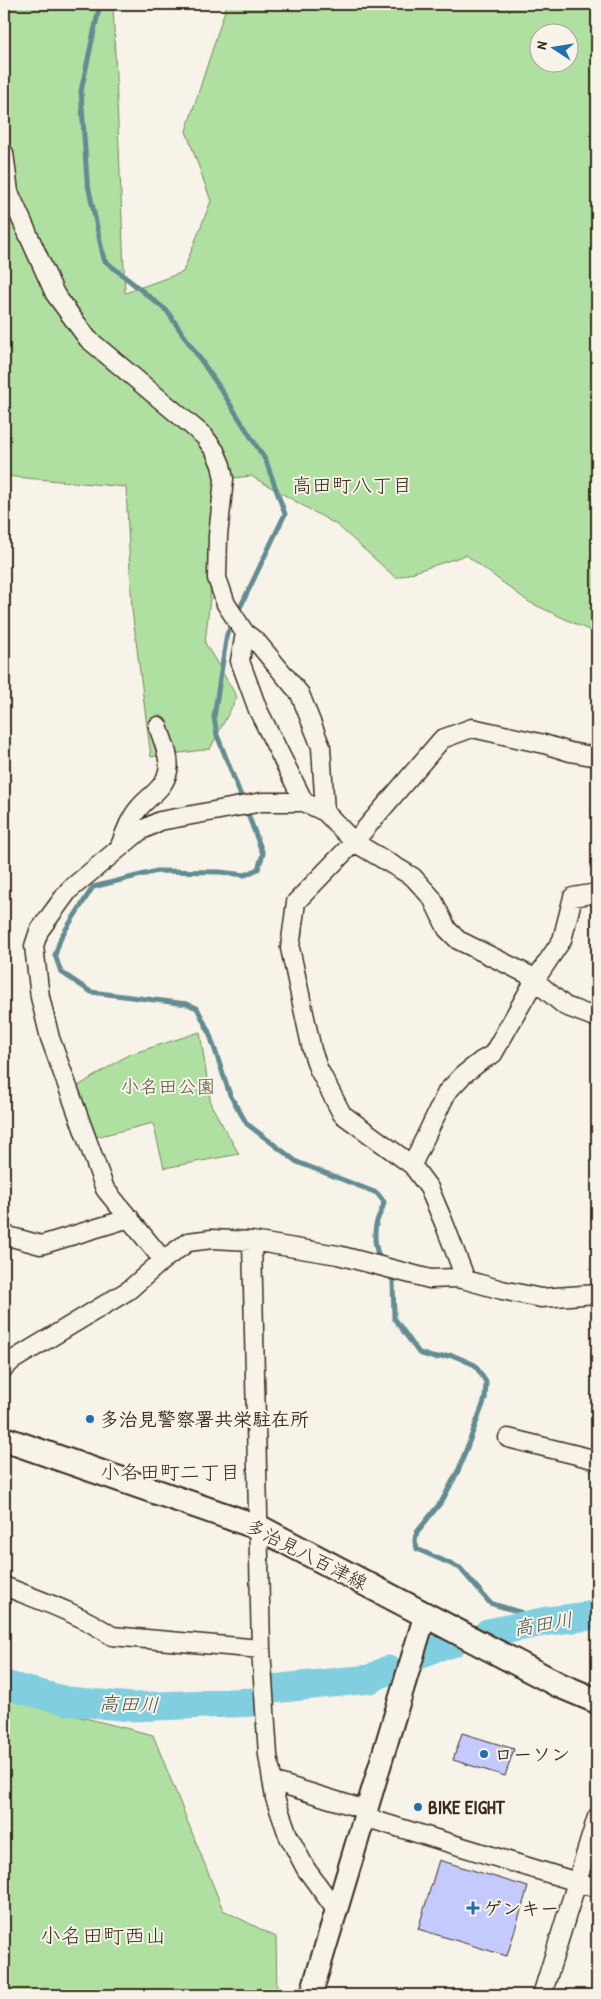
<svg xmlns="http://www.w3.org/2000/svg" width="601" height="1999" font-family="'Patrick Hand','Klee One',sans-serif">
  <rect width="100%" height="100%" fill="#f7f3e8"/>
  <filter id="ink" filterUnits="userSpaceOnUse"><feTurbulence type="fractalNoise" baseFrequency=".02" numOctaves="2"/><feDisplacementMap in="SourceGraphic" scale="10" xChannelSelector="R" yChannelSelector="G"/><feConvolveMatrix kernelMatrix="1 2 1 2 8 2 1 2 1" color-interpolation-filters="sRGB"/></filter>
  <g filter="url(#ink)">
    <path fill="#afe0a1" stroke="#758560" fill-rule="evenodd" d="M4,4H113L125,293L183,272L211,201L186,131L227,4H597V634L529,602L466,555L396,578L337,525L251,476L214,480L212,580L205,643L237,697L210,749L151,757L132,610L126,487L4,476ZM538,32H568V62H538Z
      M200,1032L211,1105L239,1154L164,1168L153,1123L92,1138L75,1088L128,1055Z
      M4,1690L53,1710L153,1735L223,1910L276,1937L277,1995H4Z"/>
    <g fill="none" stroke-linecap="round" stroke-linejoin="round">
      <path stroke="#648c92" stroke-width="5" d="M100,4L81,91L87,180L104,260L167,311L220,388L266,461L285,514L237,614
        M233,622L227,634L214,717L217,735L243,801
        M246,809L263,854L258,869L245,875L220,872L157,871L93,887L61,937L55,955L61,972L91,992L187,1004L197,1008L209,1032L230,1095L247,1124L297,1162L377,1193L384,1202C383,1210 379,1214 377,1221C373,1233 375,1250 381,1261
        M388,1273L393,1281L394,1318L419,1353L435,1358L452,1355L475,1365L486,1382L485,1399L459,1469L442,1501L417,1532L415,1540L417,1549L460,1568L490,1603L548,1621"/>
      <path stroke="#80cedf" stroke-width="29" d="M488,1633L548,1621L597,1615
        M419,1655L436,1647L452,1643
        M4,1685L67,1701L132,1707L255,1702
        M272,1689L370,1679L388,1670"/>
    </g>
    <path fill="#c4cafd" stroke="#3b2a1e" d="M462,1733L514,1749L505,1776L453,1760Z
      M439,1860L528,1887L507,1956L418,1929Z"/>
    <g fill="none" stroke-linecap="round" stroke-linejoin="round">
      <defs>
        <path id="minor" d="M4,153L9,192L55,294L88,339L204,436L215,451L221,465L224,479L218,536L217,578L226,604L245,633L240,661L258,710L304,802
          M245,633L257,642L300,694L321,747L325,812
          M120,846C125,833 130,818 139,808C149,796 165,788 168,771C171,757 162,739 158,726
          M412,1165L447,1092L463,1075L481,1061L493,1054L535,980L562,940L573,897L597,893
          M4,1235L41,1245L130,1218
          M252,1241L261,1649L268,1755L275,1798L288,1835L306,1869L336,1910
          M163,1260L105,1189L50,1038L40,997L34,946L39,931L69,890L140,831L160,821L262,802H304L325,812L354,842L413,877L432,898L447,929L458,940L527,974L565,1006L597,1018
          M466,1280L444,1223L429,1188L412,1165L342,1114L318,1068L312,1050L290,948L296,902L354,842L442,739L472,728L544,744L570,752L597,757
          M4,1368L13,1360L129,1290L163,1260L188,1242L212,1239L252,1241L338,1255L430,1279L455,1278L466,1280L502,1290L541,1298L597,1294
          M508,1438L597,1460
          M4,1586C41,1601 79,1613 112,1636L261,1649
          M272,1781L366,1810
          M364,1817L597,1888
          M542,1995L597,1817"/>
        <path id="tertiary" d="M311,1995L425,1615"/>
        <path id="secondary" d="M4,1439L258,1527L559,1685L597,1701"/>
      </defs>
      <use href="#minor" stroke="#3b2a1e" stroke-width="21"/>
      <use href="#tertiary" stroke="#3b2a1e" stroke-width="25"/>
      <use href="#secondary" stroke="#3b2a1e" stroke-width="28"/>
      <use href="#minor" stroke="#f7f3e8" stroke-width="18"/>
      <use href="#tertiary" stroke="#f7f3e8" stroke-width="21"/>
      <use href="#secondary" stroke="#f7f3e8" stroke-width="24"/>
    </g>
  </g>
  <g fill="#1f6fb2" stroke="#f7f3e8" stroke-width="2">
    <circle cx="90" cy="1419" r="5"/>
    <circle cx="484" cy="1754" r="5"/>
    <circle cx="418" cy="1807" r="5"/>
    <path d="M470.5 1900.5h5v5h5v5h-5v5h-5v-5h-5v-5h5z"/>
  </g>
  <g text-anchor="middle" stroke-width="4" stroke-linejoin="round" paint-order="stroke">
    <g font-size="19" fill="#58583f" stroke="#f7f3e8">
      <text x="168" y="1093">小名田公園</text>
    </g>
    <g font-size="19" font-weight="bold" fill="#3b2a1e" stroke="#f7f3e8" text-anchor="start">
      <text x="100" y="1426">多治見警察署共栄駐在所</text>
      <text x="494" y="1761">ローソン</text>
      <text x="428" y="1814">BIKE EIGHT</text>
      <text x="483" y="1915">ゲンキー</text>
    </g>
    <g font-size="19" fill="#3b2a1e" stroke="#f7f3e8">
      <text transform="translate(307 1554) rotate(27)" y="7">多治見八百津線</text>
    </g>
    <g font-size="20" fill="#3b2a1e" stroke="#f7f3e8">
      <text x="352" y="492">高田町八丁目</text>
      <text x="170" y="1479">小名田町二丁目</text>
    </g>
    <g font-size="20" font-style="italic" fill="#4c534e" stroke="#f7f3e8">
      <text transform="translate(543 1624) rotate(-9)" y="7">高田川</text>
      <text transform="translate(129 1704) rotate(2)" y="7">高田川</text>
    </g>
    <g font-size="21" fill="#3b2a1e" stroke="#f7f3e8">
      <text x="103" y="1943">小名田町西山</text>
    </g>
  </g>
  <rect width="601" height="1999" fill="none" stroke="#f7f3e8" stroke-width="20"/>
  <rect x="10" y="10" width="581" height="1979" fill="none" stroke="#3b2a1e" stroke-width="2" filter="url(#ink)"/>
  <g transform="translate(554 48) rotate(282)"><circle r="24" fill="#f7f3e8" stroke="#aca397"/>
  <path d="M0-4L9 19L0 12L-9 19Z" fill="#1f6fb2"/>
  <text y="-8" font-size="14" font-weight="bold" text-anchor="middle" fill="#3b2a1e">N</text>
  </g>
</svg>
